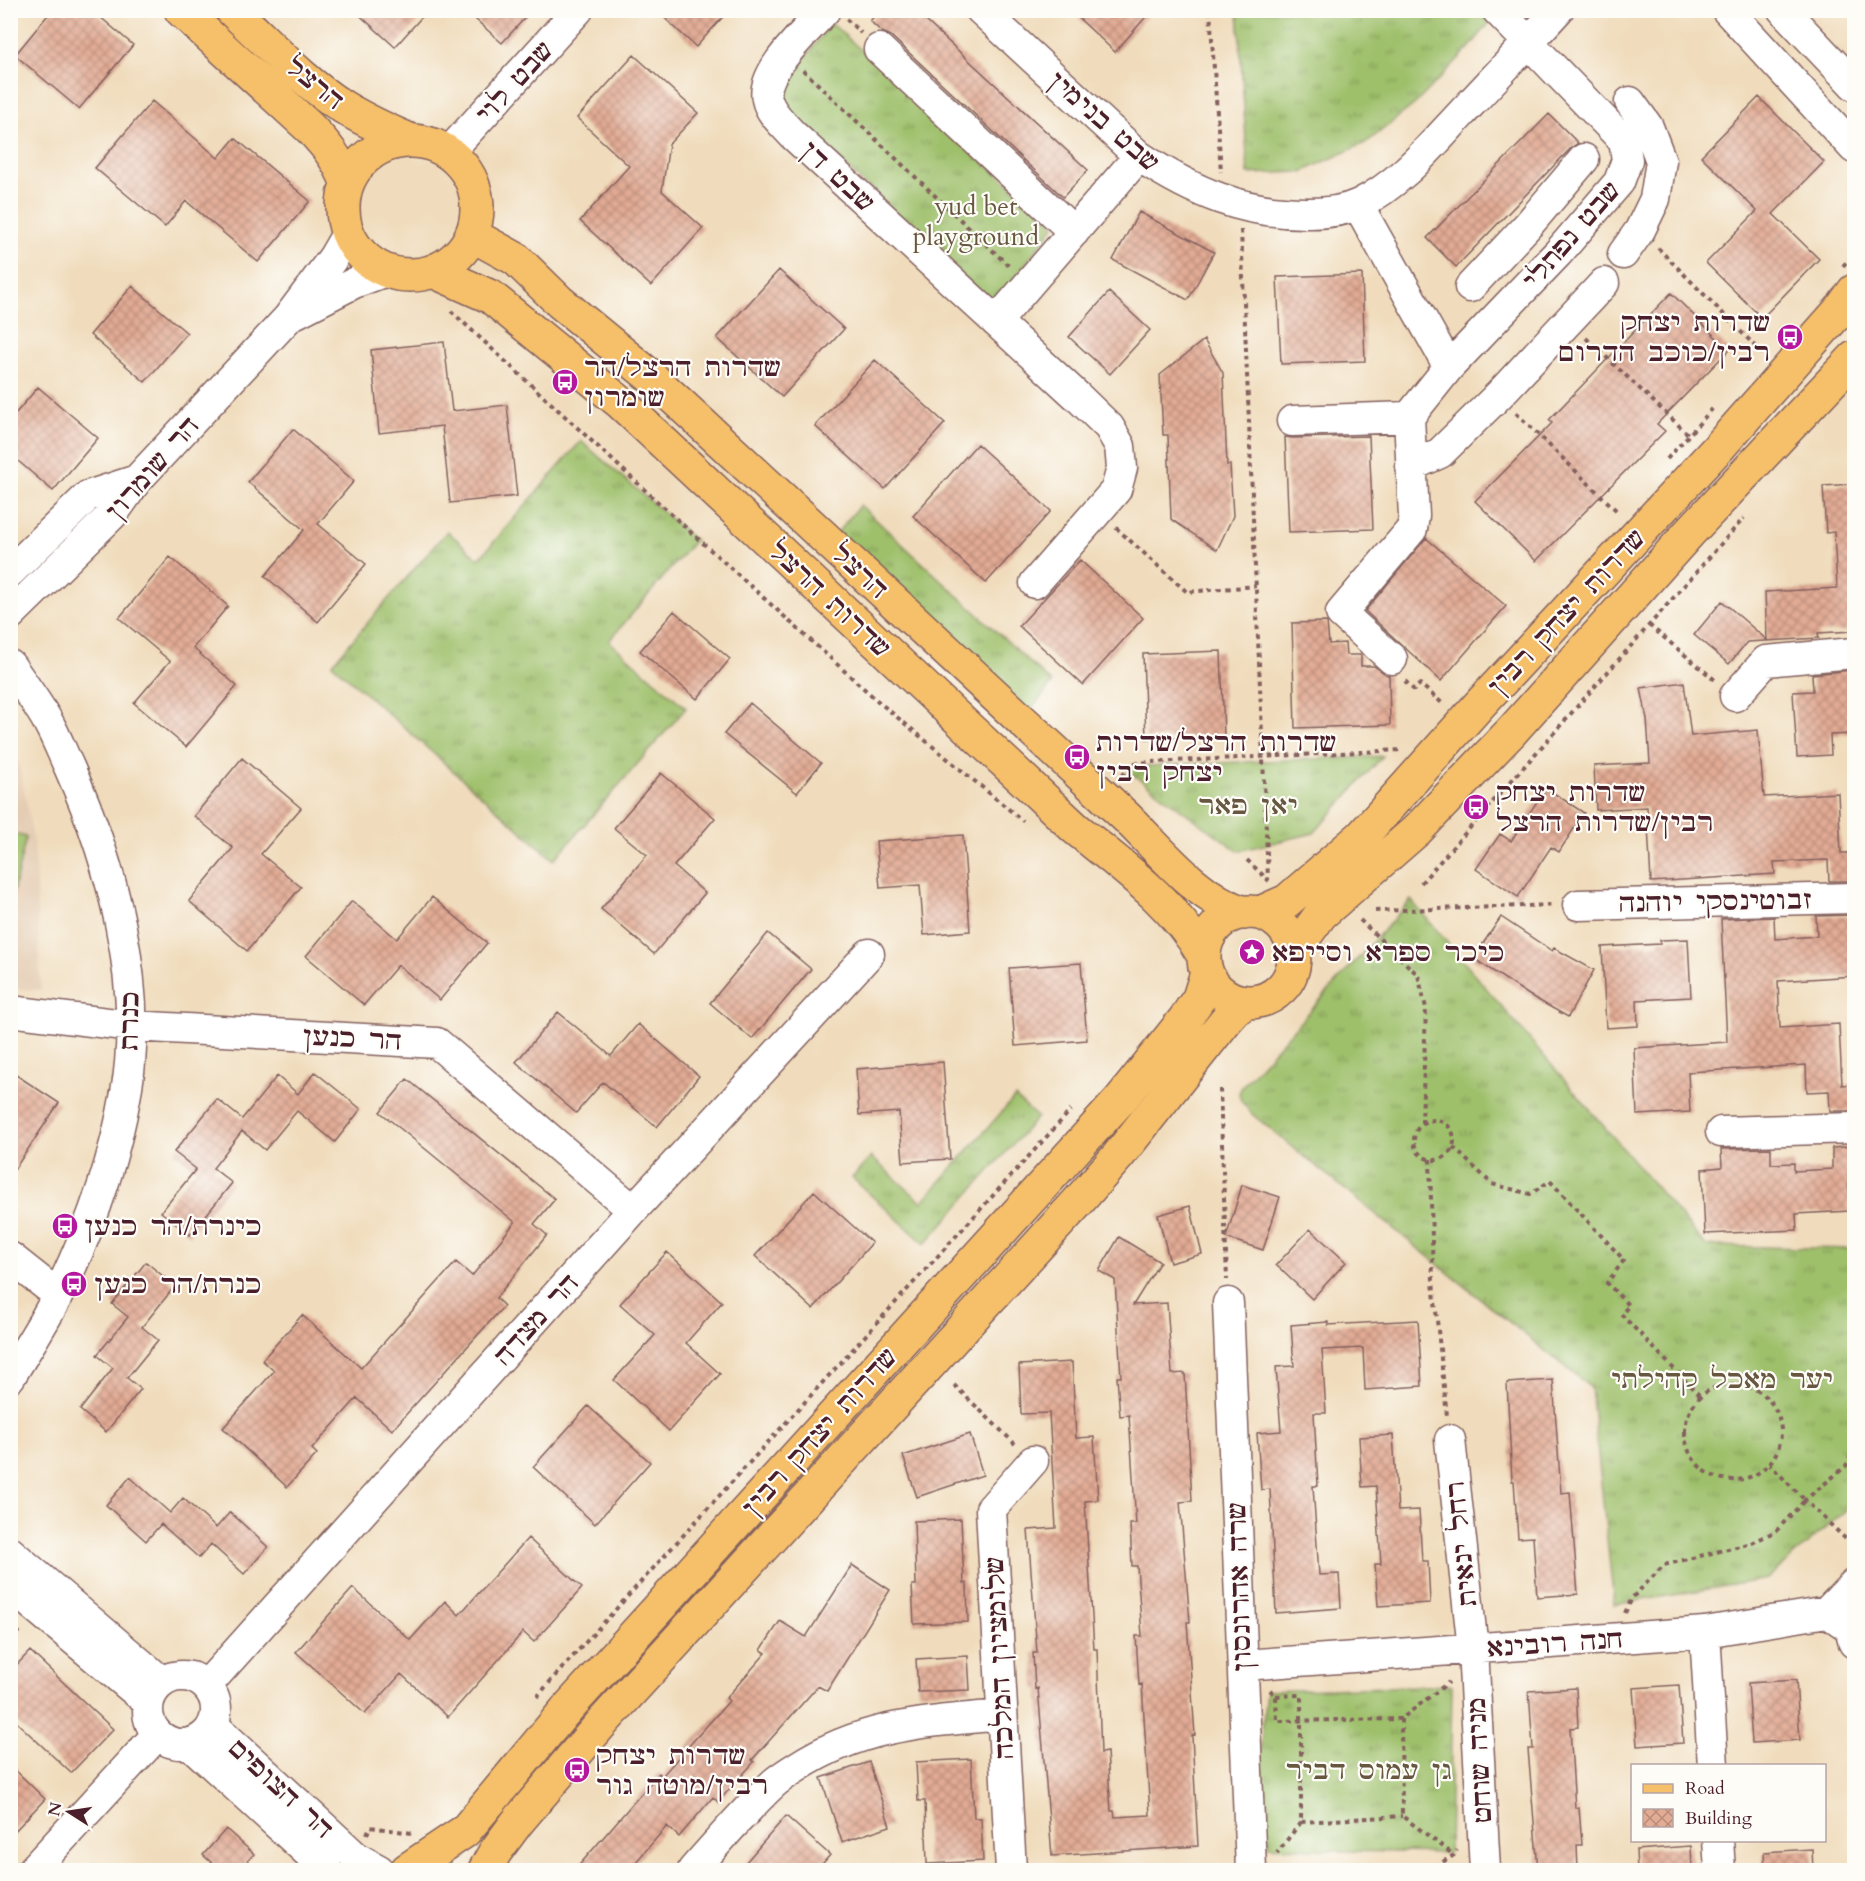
<svg xmlns="http://www.w3.org/2000/svg" width="1865" height="1881" font-family="Cardo,'Frank Ruhl Libre',serif">
  <defs>
    <pattern id="grass-tufts" width="24" height="20" patternUnits="userSpaceOnUse" patternTransform="scale(1.5)"><rect width="24" height="20" fill="#9ec06a"/><path d="M3 7l-1-3M5 7V3M7 7l1-3M15 17l-1-3M17 17v-4M19 17l1-3" fill="none" stroke="#839b57"/></pattern>
    <pattern id="building-cross-hatch" width="8" height="8" patternUnits="userSpaceOnUse" patternTransform="scale(1.5)"><rect width="8" height="8" fill="#e2ab94"/><path d="M0 0l8 8M0 8l8-8" fill="none" stroke="#b98b79"/></pattern>
  </defs>
  <rect width="100%" height="100%" fill="#fdfcf7"/>
  <filter id="ink" filterUnits="userSpaceOnUse"><feTurbulence type="fractalNoise" baseFrequency=".0167" numOctaves="2"/><feDisplacementMap in="SourceGraphic" scale="12" xChannelSelector="R" yChannelSelector="G"/><feConvolveMatrix kernelMatrix="1 2 1 2 8 2 1 2 1" color-interpolation-filters="sRGB"/></filter>
  <filter id="wash" filterUnits="userSpaceOnUse"><feTurbulence type="fractalNoise" baseFrequency=".008" numOctaves="4" result="noise"/><feDisplacementMap in="SourceGraphic" scale="24" xChannelSelector="R" yChannelSelector="G"/><feGaussianBlur stdDeviation="1.35" result="paint"/><feColorMatrix in="noise" values="0 0 0 0 0 0 0 0 0 0 0 0 0 0 0 0 0 1.4 0 .05"/><feComposite in="paint" operator="in"/></filter>
  <g filter="url(#wash)">
    <rect width="100%" height="100%" fill="#f0dcbc"/>
    <path fill="#e4ccb2" d="M10,737L22,777L34,844L41,990L11,989Z"/>
    <path fill="url(#grass-tufts)" stroke="#74704a" stroke-width="1.5" d="M1476,10L1490,22L1470,47L1416,103L1367,142L1302,172L1248,174L1238,11Z
      M831,23L1055,225L993,306L775,99Z
      M581,441L695,540L609,641L686,708L554,860L332,664L447,531L479,559Z
      M860,505L1052,683L1026,716L831,540Z
      M1383,756L1314,833L1238,851L1123,767Z
      M1411,900L1706,1246L1854,1249V1503L1767,1579L1614,1605L1591,1388L1253,1115L1241,1101L1239,1093L1243,1085Z
      M1015,1097L1037,1117L925,1244L852,1178L871,1157L922,1202Z
      M1452,1685L1449,1853L1345,1851L1269,1846L1260,1754L1266,1691Z"/>
    <path fill="#9ec06a" stroke="#74704a" stroke-width="1.5" d="M11,833L26,837L11,901L10,833Z"/>
    <g id="blocks">
      <path fill="url(#building-cross-hatch)" d="M52,10H92L133,45L79,109L15,55Z
        M354,10H428L395,47Z
        M465,10H532L502,43Z
        M656,10H729L696,47Z
        M880,10H914L1088,170L1063,197L891,36L882,32L870,21Z
        M1070,10H1152L1115,52Z
        M634,55L698,113L669,144L662,191L703,228L651,286L580,221L629,166L577,118Z
        M1759,97L1824,162L1773,214L1819,259L1762,318L1706,263L1757,211L1701,156Z
        M152,101L218,158L235,138L310,201L258,262L186,201L165,227L95,168Z
        M1549,114L1578,143L1571,148L1456,267L1427,238Z
        M1139,212L1214,252L1188,300L1113,260Z
        M779,270L844,329L782,397L717,338Z
        M1362,274L1365,361L1281,364L1277,277Z
        M132,286L187,333L145,382L90,335Z
        M1109,292L1150,330L1110,374L1069,337Z
        M1671,293L1729,350L1657,424L1665,431L1536,561L1475,501L1552,423L1549,420Z
        M1204,340L1223,373L1227,465H1230L1233,516L1217,550L1171,519L1168,435H1163L1160,375Z
        M444,342L452,411L507,405L517,496L450,503L442,426L379,433L371,350Z
        M875,360L945,423L885,489L815,426Z
        M38,387L98,438L53,491L10,454V420Z
        M293,429L354,481L318,524L366,564L318,622L265,576L304,530L248,482Z
        M1369,436L1373,529L1289,532L1285,437L1293,438Z
        M977,444L1051,511L986,583L913,516Z
        M1854,484V631L1818,633L1819,638L1747,642L1729,664L1694,635L1722,601L1767,640L1765,592L1837,588L1834,532L1826,533L1823,486Z
        M1426,538L1506,606L1441,681L1365,611Z
        M170,557L228,606L193,648L237,686L186,747L134,703L170,661L119,618Z
        M1080,560L1143,618L1083,685L1019,626Z
        M674,611L730,659L697,699L640,651Z
        M1327,622L1329,644L1345,643L1346,655H1361V666H1374L1389,676L1390,725L1295,728L1292,623Z
        M1221,651L1224,736L1146,739L1143,654Z
        M1854,670V734L1830,735L1831,755L1797,757L1793,692L1813,691L1812,674Z
        M1684,682L1691,736L1758,730L1764,797L1838,793L1841,853H1854V881H1829L1828,860L1774,862L1775,874L1651,882L1647,807L1596,810L1594,766L1650,763L1647,719L1641,688Z
        M750,703L821,763L797,793L724,734Z
        M242,758L301,808L261,854L301,887L247,951L189,901L233,848L194,816Z
        M661,773L715,818L674,866L705,893L654,954L601,909L647,855L614,828Z
        M1546,788L1584,813L1559,852L1551,847L1518,897L1476,869L1500,834L1511,841Z
        M963,835L970,931L924,935L920,885L880,888L876,841Z
        M432,897L487,943L440,1000L398,965L364,1005L306,956L352,901L397,939Z
        M1854,915V976L1778,981L1780,1028L1839,1024L1842,1085L1854,1084V1111H1830L1829,1091L1807,1092L1806,1065L1688,1072L1690,1112L1637,1115L1634,1048L1727,1042L1721,919L1774,917L1775,939L1817,936L1816,916Z
        M1501,917L1552,951L1554,948L1594,970L1568,1017L1529,995L1473,958Z
        M768,933L811,969L752,1039L710,1003Z
        M1688,939L1691,997L1637,1000L1638,1026L1606,1028L1602,947L1660,944V940Z
        M1081,963L1087,1040L1015,1046L1009,968Z
        M558,1012L611,1056L638,1024L699,1076L657,1127L603,1082L576,1113L516,1062Z
        M943,1062L950,1159L903,1162L899,1112L859,1115L856,1069Z
        M10,1071L59,1103L10,1176Z
        M315,1072L361,1109L335,1142L297,1111L265,1150L242,1131L213,1168L232,1183L190,1235L161,1212L196,1169L174,1152L217,1099L242,1119L277,1076L298,1094Z
        M407,1079L555,1199L534,1224L547,1235L496,1298L504,1306L392,1430L357,1398L312,1449L317,1454L287,1487L223,1428L274,1371L262,1360L302,1315L361,1368L456,1262L472,1276L515,1222L380,1112Z
        M1854,1146V1174H1848L1850,1211L1796,1214L1797,1230L1705,1234L1702,1169L1722,1167L1721,1149L1771,1148V1164L1794,1163V1171L1832,1169V1148Z
        M1242,1185L1280,1197L1263,1250L1226,1238Z
        M814,1191L872,1243L813,1309L755,1256Z
        M1190,1206L1202,1254L1170,1263L1158,1215Z
        M1310,1229L1346,1262L1312,1299L1276,1265Z
        M1119,1237L1160,1262L1133,1305L1167,1303L1172,1374L1185,1373L1192,1501L1180,1502L1190,1622H1187L1195,1735L1192,1736L1198,1846L1052,1856L1038,1688L1035,1689L1033,1653H1037L1028,1530L1056,1528L1049,1413L1021,1414L1019,1365L1072,1362L1076,1438L1094,1437L1098,1500L1085,1501L1094,1649H1097L1101,1753L1107,1752L1111,1811H1114L1115,1817L1150,1815L1142,1684L1139,1685L1136,1636H1142L1137,1566H1132L1130,1524H1136L1129,1415L1120,1416L1117,1377H1121L1115,1280L1099,1271Z
        M667,1252L722,1302L686,1343L720,1374L669,1431L614,1380L655,1335L620,1304Z
        M146,1262L175,1286L142,1327L158,1340L127,1378L141,1389L106,1432L80,1410L113,1368L97,1355L128,1317L112,1304Z
        M1418,1320L1422,1386L1365,1390L1363,1348L1322,1350L1326,1413H1314L1318,1486H1313L1319,1575L1339,1574L1341,1608L1276,1613L1270,1489L1261,1490L1257,1433L1281,1431L1276,1367L1294,1366L1291,1325L1328,1322V1325Z
        M1553,1380L1561,1493L1570,1492L1578,1594L1537,1597L1533,1537L1518,1538L1514,1481H1512L1507,1383Z
        M588,1406L650,1462L595,1524L533,1467Z
        M970,1434L983,1475L917,1497L903,1456Z
        M1393,1435L1398,1511L1419,1510L1422,1561H1428L1430,1603L1378,1606L1375,1564H1381L1376,1486L1362,1487L1359,1437Z
        M130,1477L170,1513L183,1498L216,1528L230,1512L268,1547L244,1574L211,1544L199,1558L161,1524L146,1541L106,1505Z
        M961,1519L964,1583H967L968,1622L914,1624L912,1585H916L914,1521Z
        M528,1538L582,1588L534,1642L523,1632L448,1717L401,1674L365,1714L296,1652L353,1588L410,1640L445,1601L459,1615Z
        M852,1565L890,1590L827,1691L818,1686L752,1760L754,1762L718,1802L713,1797L679,1837L667,1826L629,1870H575L659,1773L662,1776L729,1701L726,1698L766,1653L761,1650L780,1621L806,1637Z
        M30,1651L113,1729L71,1773L10,1716V1672Z
        M968,1656L970,1690L918,1692L916,1659Z
        M1796,1680L1800,1740L1752,1743L1748,1683Z
        M1679,1685L1683,1743L1637,1746L1633,1688Z
        M1576,1688L1578,1727L1570,1728L1575,1808H1579L1582,1845H1577L1578,1870H1538L1528,1749H1533L1529,1691Z
        M971,1759L974,1818H981L983,1861L927,1864L925,1801H918L916,1762Z
        M869,1762L890,1826L842,1842L821,1778Z
        M10,1765L45,1799L10,1836Z
        M786,1816L830,1855L817,1870H739Z
        M226,1829L254,1854L239,1870H220L203,1855Z
        M1691,1846L1692,1870H1637L1636,1850Z
        M1812,1849L1813,1870H1765L1764,1852Z"/>
    </g>
  </g>
  <g filter="url(#ink)">
    <use href="#blocks" fill-opacity="0" stroke="#84615e" stroke-width="1.5"/>
    <g fill="none" stroke-linecap="round" stroke-linejoin="round">
      <defs>
        <path id="minor" d="M825,10C808,30 760,72 767,99C770,113 783,124 792,134L1078,397L1109,427L1120,446L1122,468L1116,490L1035,583
          M981,10L1139,156C1193,192 1244,214 1310,213C1325,213 1344,211 1359,204C1400,184 1430,147 1461,114C1493,80 1526,45 1558,10
          M1727,10L1854,148
          M1783,10L1854,85
          M879,49L1074,232
          M449,152L578,10
          M1358,205L1449,367
          M1623,254L1640,230L1655,199L1661,161L1648,127L1630,102
          M1470,287L1529,224L1584,159
          M296,313L354,283L386,271
          M996,322L1139,156
          M1292,421L1409,417
          M1411,466L1440,453L1499,395L1604,283
          M10,572L88,496L137,480
          M10,615L112,515L137,480L288,318L333,258L347,234
          M1392,659L1341,613L1412,529L1414,516L1409,417L1449,367L1558,253L1619,182L1627,160L1624,141L1497,10
          M10,665C23,684 37,702 48,722C56,736 62,752 69,767C112,863 145,987 126,1093C114,1162 89,1232 58,1295C44,1323 26,1350 10,1377
          M1735,696L1766,661L1854,653
          M1578,905L1854,898
          M10,1011L132,1026L437,1043L633,1210
          M1721,1132L1854,1128
          M10,1257L58,1295
          M1228,1303L1251,1870
          M1450,1440L1473,1649L1485,1870
          M10,1552L162,1682
          M10,1586L148,1702
          M1827,1612L1850,1628L1854,1643
          M1705,1632L1713,1766
          M1243,1665L1705,1632L1827,1612L1854,1584
          M148 1710a34 34 0 1 1 68 0a34 34 0 1 1-68 0Z
          M206,1686L633,1210L869,954
          M213,1725L357,1858L379,1870
          M190,1744L327,1870
          M1718,1840L1720,1870
          M33,1870L157,1735
          M693,1870C719,1841 745,1810 774,1783C781,1777 789,1772 797,1767C863,1724 926,1722 1002,1715
          M1011,1870L991,1509L1033,1461"/>
        <path id="major" d="M181,10L310,128C327,146 338,159 347,182
          M232,10C268,43 302,81 343,107C364,120 386,130 409,140
          M343 208a67 67 0 1 1 134 0a67 67 0 1 1-134 0Z
          M472,235L516,259L560,302L649,375L1125,816C1160,850 1197,898 1244,913
          M433,271L491,297L621,403L1075,828C1123,867 1173,902 1204,956
          M1204 957a45 45 0 1 1 90 0a45 45 0 1 1-90 0Z
          M1260,913L1287,901L1362,836L1480,704L1719,447L1841,309L1854,291
          M1294,951L1321,914L1417,830L1511,732L1689,533L1854,358
          M407,1870L465,1831L566,1710L1121,1099L1185,1019L1199,998L1207,973
          M485,1870L495,1852L518,1821L601,1724L1076,1204L1118,1156L1226,1020L1235,1010L1245,1002"/>
      </defs>
      <use href="#minor" stroke="#84615e" stroke-width="33"/>
      <use href="#major" stroke="#84615e" stroke-width="36"/>
      <path stroke="#84615e" stroke-width="4" stroke-dasharray="4.5 4.5" stroke-linecap="butt" d="M1210,10L1221,172
        M846,19L861,33
        M803,70L1011,268
        M1241,230L1268,879
        M1658,248L1763,354
        M1843,266L1854,253
        M451,311L673,516L880,703L1023,821
        M1586,338L1689,435
        M1516,413L1618,512
        M1667,459L1714,407
        M1116,528L1187,592L1256,586
        M1649,625L1715,680
        M1405,681L1414,690L1420,684L1443,704
        M1122,776L1133,763L1402,750
        M1247,860L1269,881
        M1421,883L1744,518
        M1375,911L1554,905
        M1360,920L1418,975L1426,1008L1422,1123
        M1220,1089L1227,1280
        M1414 1140a20 20 0 1 1 40 0a20 20 0 1 1-40 0Z
        M1453,1147L1492,1184L1530,1194L1550,1181L1624,1260L1607,1283L1629,1306L1621,1314L1700,1396
        M1430,1159L1433,1282L1447,1416
        M1685 1432a48 48 0 1 1 96 0a48 48 0 1 1-96 0Z
        M954,1385L1015,1444
        M1852,1545L1805,1500L1846,1466L1854,1447
        M1625,1613L1632,1598L1664,1565L1752,1543L1776,1531L1805,1500L1770,1465
        M10,1640L22,1628
        M1270,1690L1276,1696L1277,1721L1401,1719L1449,1682
        M1276,1696L1301,1695V1822L1277,1853
        M537,1697L555,1676L1071,1110
        M1401,1719L1402,1816L1454,1855
        M1301,1822L1402,1816
        M367,1834L370,1827L412,1833
        M1336,1870L1436,1866L1454,1855L1457,1850"/>
      <use href="#minor" stroke="#fff" stroke-width="30"/>
      <use href="#major" stroke="#f6c06b" stroke-width="33"/>
    </g>
  </g>
  <defs>
    <symbol id="bus-disc" viewBox="-11 -11 22 22"><circle r="9.5" fill="#b5179e" stroke="#fdfcf7"/><path d="M-5-6H5V4H4V6H2V4H-2V6H-4V4H-5ZM-3.5-4V0h7V-4ZM-3.5 1.2v1.5H-2V1.2ZM2 1.2v1.5H3.5V1.2Z" fill="#fff"/></symbol>
    <symbol id="sight-disc" viewBox="-11 -11 22 22"><circle r="9.5" fill="#b5179e" stroke="#fdfcf7"/><path d="M0-6L1.8-2.2L6-1.7L2.9 1.2L3.7 5.4L0 3.3L-3.7 5.4L-2.9 1.2L-6-1.7L-1.8-2.2Z" fill="#fff"/></symbol>
  </defs>
  <g fill-rule="evenodd">
    <use href="#bus-disc" x="1775" y="322" width="30" height="30"/>
    <use href="#bus-disc" x="550" y="367" width="30" height="30"/>
    <use href="#bus-disc" x="1062" y="742" width="30" height="30"/>
    <use href="#bus-disc" x="1461" y="792" width="30" height="30"/>
    <use href="#sight-disc" x="1237" y="937" width="30" height="30"/>
    <use href="#bus-disc" x="50" y="1211" width="30" height="30"/>
    <use href="#bus-disc" x="59" y="1269" width="30" height="30"/>
    <use href="#bus-disc" x="562" y="1755" width="30" height="30"/>
  </g>
  <g text-anchor="middle" stroke-width="4.5" stroke-linejoin="round" paint-order="stroke">
    <g font-size="26" fill="#4a1f2b" stroke="#fdfcf7">
      <text transform="translate(514 82) rotate(-48)" y="9">שבט לוי</text>
      <text transform="translate(315 83) rotate(39)" y="9">הרצל</text>
      <text transform="translate(1104 121) rotate(41)" y="9">שבט בנימין</text>
      <text transform="translate(838 176) rotate(43)" y="9">שבט דן</text>
      <text transform="translate(1571 235) rotate(-49)" y="9">שבט נפתלי</text>
      <text transform="translate(152 468) rotate(-49)" y="9">הר שומרון</text>
      <text transform="translate(860 571) rotate(43)" y="9">הרצל</text>
      <text transform="translate(830 599) rotate(43)" y="9">שדרות הרצל</text>
      <text transform="translate(1566 612) rotate(-47)" y="9">שדרות יצחק רבין</text>
      <text transform="translate(1716 901) rotate(-1)" y="9">זבוטינסקי יוהנה</text>
      <text transform="translate(129 1021) rotate(-89)" y="9">כנרת</text>
      <text transform="translate(352 1038) rotate(3)" y="9">הר כנען</text>
      <text transform="translate(536 1319) rotate(-48)" y="9">הר מצדה</text>
      <text transform="translate(819 1432) rotate(-48)" y="9">שדרות יצחק רבין</text>
      <text transform="translate(1461 1544) rotate(-96)" y="9">רחל ינאית</text>
      <text transform="translate(1239 1587) rotate(-92)" y="9">שרה אהרונסון</text>
      <text transform="translate(1555 1643) rotate(-4)" y="9">חנה רובינא</text>
      <text transform="translate(999 1658) rotate(-93)" y="9">שלומציון המלכה</text>
      <text transform="translate(1479 1760) rotate(-93)" y="9">מניה שוחט</text>
      <text transform="translate(281 1788) rotate(43)" y="9">הר הצופים</text>
    </g>
    <g font-size="26" fill="#675741" stroke="#fdfcf7">
      <text x="976" y="215">yud bet<tspan x="976" dy="30">playground</tspan></text>
      <text x="1248" y="814">יאן פאר</text>
      <text x="1722" y="1388">יער מאכל קהילתי</text>
      <text x="1369" y="1779">גן עמוס דביר</text>
    </g>
    <g font-size="26" fill="#4a1f2b" stroke="#fdfcf7" text-anchor="start">
      <text x="1770" y="331" text-anchor="end">שדרות יצחק<tspan x="1770" dy="30">רבין/כוכב הדרום</tspan></text>
      <text x="584" y="376">שדרות הרצל/הר<tspan x="584" dy="30">שומרון</tspan></text>
      <text x="1096" y="751">שדרות הרצל/שדרות<tspan x="1096" dy="30">יצחק רבין</tspan></text>
      <text x="1496" y="801">שדרות יצחק<tspan x="1496" dy="30">רבין/שדרות הרצל</tspan></text>
      <text x="1272" y="961">כיכר ספרא וסייפא</text>
      <text x="84" y="1235">כינרת/הר כנען</text>
      <text x="94" y="1293">כנרת/הר כנען</text>
      <text x="596" y="1764">שדרות יצחק<tspan x="596" dy="30">רבין/מוטה גור</tspan></text>
    </g>
  </g>
  <rect width="1865" height="1881" fill="none" stroke="#fdfcf7" stroke-width="36"/>
  <rect x="1631" y="1764" width="195" height="78" fill="#fdfcf7" stroke="#b5a4a5" stroke-width="1.5"/>
  <rect x="1643" y="1784" width="30" height="9" fill="#f6c06b" stroke="#b5a4a5" stroke-width="1.5"/>
  <text x="1685" y="1794" font-size="18" fill="#4a1f2b">Road</text>
  <rect x="1643" y="1809" width="30" height="18" fill="url(#building-cross-hatch)" stroke="#b5a4a5" stroke-width="1.5"/>
  <text x="1685" y="1824" font-size="18" fill="#4a1f2b">Building</text>
  <g transform="translate(69 1812) rotate(282)" stroke="#fdfcf7" stroke-width="4.5" paint-order="stroke">
  <path d="M0-4.5L10 22L0 15L-10 22Z" fill="#4a1f2b"/>
  <text y="-9" font-size="16" font-weight="bold" text-anchor="middle" fill="#4a1f2b">N</text>
  </g>
</svg>
